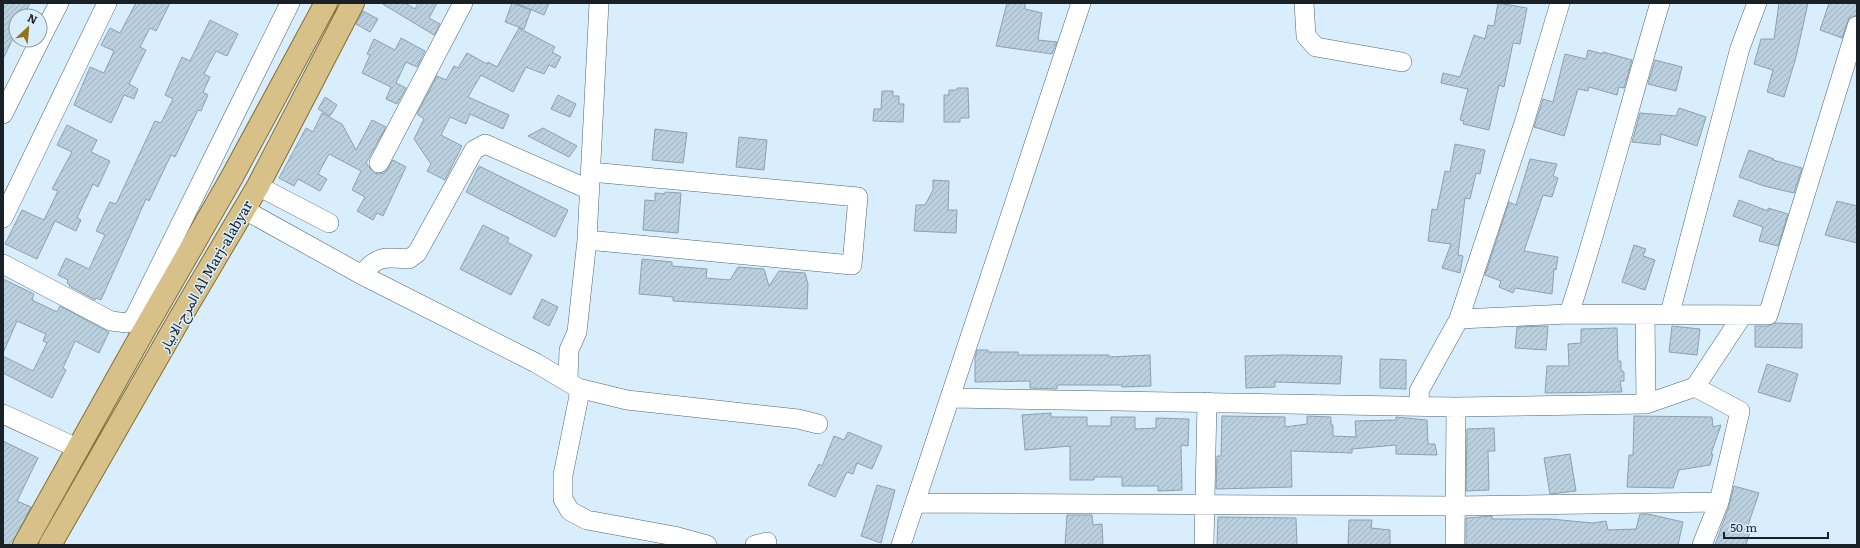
<svg xmlns="http://www.w3.org/2000/svg" width="1860" height="548" font-family="Literata,'Noto Sans Arabic',serif">
  <defs>
    <pattern id="building-hatch" width="6" height="6" patternUnits="userSpaceOnUse"><rect width="6" height="6" fill="#bbd0de"/><path d="M-1 1l2-2M0 6l6-6M5 7l2-2" fill="none" stroke="#a0b2be"/></pattern>
  </defs>
  <rect width="100%" height="100%" fill="#d9eefc"/>
  <path fill="url(#building-hatch)" stroke="#8ca0ad" d="M3,3H30L24,16H16V32L3,59Z
    M136,3H170L156,31L150,28L140,47L146,50L129,84L138,89L134,99L124,95L111,123L74,105L90,67L104,73L114,51L101,45L110,28L120,33Z
    M381,3H405L415,9L418,3H437L429,18L440,24L434,35Z
    M512,3L531,10L524,29L505,22Z
    M515,3H549L544,15Z
    M1007,3H1025V9L1042,13L1038,40L1057,42L1052,54L996,46Z
    M1498,3L1527,8L1520,44L1513,43L1504,87L1499,85L1489,130L1463,124L1464,121L1460,120L1468,89L1441,83L1443,73L1460,77L1474,35L1485,39L1488,25L1494,26Z
    M1779,3H1808L1796,57L1784,97L1767,92L1773,70L1754,64L1761,39H1774Z
    M1829,3H1857V15L1849,18L1842,38L1820,30Z
    M363,11L378,19L370,32L356,24Z
    M210,20L238,34L227,56L216,51L204,74L210,77L203,92L208,95L201,111L198,110L175,157L171,155L149,201L146,199L101,300L96,298L95,300L69,286L70,285L67,283L68,280L58,275L66,258L89,269L105,235L96,231L110,202L116,204L155,121L161,123L173,99L165,95L182,57L190,61Z
    M519,28L555,47L552,52L561,57L555,68L549,65L544,74L526,67L513,92L481,75L468,97L509,115L503,129L470,114L466,124L450,117L441,135L462,146L445,180L427,171L431,164L414,139L424,119L417,114L437,76L446,80L454,66L458,68L467,53L487,64L488,62L497,67Z
    M401,38L425,51L417,67L406,62L396,83L406,88L397,104L386,99L391,87L362,73L370,55L367,54L374,39L395,50Z
    M1588,50L1603,54V52L1632,60L1624,88L1619,87L1617,95L1589,87L1588,91L1578,89L1564,136L1534,127L1543,99L1553,102L1565,54L1586,59Z
    M1655,60L1682,67L1676,91L1648,84Z
    M957,88H968L969,118H960V122H944V95H949V90H957Z
    M882,91H893V96H899V104H904L903,122L873,121L874,109H881Z
    M558,95L576,104L570,117L551,109Z
    M325,97L337,105L330,116L318,109Z
    M1679,108L1706,117L1697,146L1661,134L1660,145L1632,142L1640,113L1676,116Z
    M322,113L342,124L356,150L372,120L386,127L366,163L374,173L379,174L385,173L393,160L406,167L383,216L377,213L373,220L357,211L365,197L352,190L361,171L329,154L318,174L327,179L320,191L298,179L294,186L279,178L306,128L313,132Z
    M67,125L97,140L91,152L110,161L98,187L93,184L77,218L81,220L76,231L55,221L37,259L5,244L22,210L44,220L58,191L52,189L72,152L57,145Z
    M543,128L577,146L569,157L528,136Z
    M655,129L687,133L683,163L652,160Z
    M739,137L767,140L764,170L736,167Z
    M1455,144L1485,150L1480,174L1476,173L1470,199L1465,198L1458,255L1463,256L1460,273L1442,268L1451,244L1428,241L1432,209L1437,210L1445,171L1450,172Z
    M1749,150L1774,159L1773,160L1802,168L1794,193L1764,186L1739,177Z
    M1530,159L1557,164L1553,176L1558,178L1552,197L1543,195L1524,251L1558,257L1556,270L1554,269L1552,294L1515,288L1513,293L1499,287L1501,281L1485,275L1509,202L1516,205Z
    M479,166L568,210L555,237L466,192Z
    M933,180L949,181L948,210H957L956,233L914,231L916,205H925L933,190Z
    M665,192L681,193L678,233L643,230L645,200L655,201V193L665,194Z
    M1739,200L1768,211V208L1788,214L1778,246L1759,241L1763,227L1733,216Z
    M1837,201L1857,206V243L1825,235Z
    M483,225L509,238L507,242L532,255L511,295L460,269Z
    M1634,245L1646,249L1643,256L1655,260L1645,290L1622,282Z
    M642,259L672,262V266L707,269L706,278L730,280L738,267L764,269L769,286L779,271L805,273L808,284L807,309L673,301V297L639,294Z
    M3,279L34,294L32,300L57,312L60,306L109,332L99,353L75,341L63,368L66,370L52,398L3,373V356L33,371L47,343L43,341L46,334L17,321L3,353Z
    M542,299L558,307L549,326L533,318Z
    M1775,323L1802,324V348L1755,347V326H1768Z
    M1548,326L1546,350L1515,348L1517,327Z
    M1672,326L1700,329L1697,355L1669,352Z
    M1617,328L1618,361H1621V370L1624,372V381H1620L1622,392L1545,393L1547,366H1569L1568,344L1581,343V329Z
    M977,350H988V352H1018V355H1109V357L1150,355L1151,386L1122,387V385H1057V389L1030,388V381L975,382V358Z
    M1283,355L1342,356L1340,384L1275,382V387L1246,388L1245,356Z
    M1380,359L1406,360V389L1380,388Z
    M1767,364L1798,374L1790,402L1758,392Z
    M1051,413V417H1087V426H1111V417H1135V429L1156,428V418L1189,419L1188,446L1181,445L1182,490L1158,491V486H1122V477H1094V480H1070V446L1025,450L1022,415Z
    M1222,416L1285,417V427L1307,424V416L1331,417V425H1333V436L1356,437L1355,421L1396,420V417L1427,420L1428,444H1435L1437,455L1396,454V445L1352,449V453L1291,451L1292,487L1216,489L1217,456H1221Z
    M1634,416L1712,417L1713,427L1721,425L1711,454H1713L1710,465L1679,470L1673,488L1627,487L1629,455H1633Z
    M1494,428L1495,451H1488L1489,490L1466,491L1467,429Z
    M848,432L882,446L872,469L857,463L853,474L847,472L835,497L808,485L819,464L822,466L834,436L844,440Z
    M3,441L38,458L17,501L31,507L12,545H3Z
    M1570,454L1576,491L1550,494L1544,458Z
    M877,485L895,490L881,543L861,536Z
    M1734,486L1759,493L1746,531L1750,532L1746,545H1715L1729,506Z
    M1640,514H1648L1683,522L1678,545L1580,544V545H1466V518L1492,516V519H1551L1592,523L1606,521L1608,530L1636,529Z
    M1067,515H1092L1093,525L1102,524L1103,545H1065Z
    M1218,517L1296,518L1297,545H1217Z
    M1349,520H1372L1371,528L1390,530V545H1348Z"/>
  <g fill="none" stroke-linecap="round" stroke-linejoin="round">
    <defs>
      <path id="minor" d="M1304,3L1306,36L1316,47L1402,62
        M40,40L59,3
        M3,114L40,40
        M379,163L463,3
        M258,186L329,223
        M245,210L362,275L536,363L578,388L579,396L563,475V499L570,511L587,520L674,536L707,545
        M3,218L107,3
        M587,240L852,265L858,197L591,172
        M3,264L111,321L127,323L134,318L290,3
        M362,275C376,255 386,257 409,259L417,253L474,150L485,144L590,190
        M1670,313L1740,48L1757,3
        M1569,314C1603,211 1629,106 1660,3
        M1645,315L1646,404
        M1459,319L1569,314L1768,315L1857,26
        M568,380L569,350L577,332L587,240L599,3
        M1695,387L1740,411L1719,502L1702,545
        M578,388L627,400L798,419L818,424
        M951,398L1456,407L1646,404L1695,387L1742,316
        M1420,406L1419,391L1459,319L1524,123L1560,3
        M3,414L79,449
        M916,503L1456,506L1719,502
        M755,545L767,542
        M901,545L1081,3
        M1204,545L1207,402
        M1455,545L1456,407"/>
      <path id="major" d="M24,545L143,332L232,177L326,3
        M50,545L180,318L258,186L353,3"/>
    </defs>
    <use href="#minor" stroke="#51636f" stroke-width="20"/>
    <use href="#major" stroke="#846e33" stroke-width="24"/>
    <use href="#minor" stroke="#fff" stroke-width="19"/>
    <use href="#major" stroke="#d7c189" stroke-width="22"/>
  </g>
  <g text-anchor="middle" stroke-width="3" stroke-linejoin="round" paint-order="stroke">
    <g font-size="14" fill="#1a2126" stroke="#d9eefc">
      <text transform="translate(206 276) rotate(-60)" y="5">المرج-الابيار Al Marj-alabyar</text>
    </g>
  </g>
  <rect width="1860" height="548" fill="none" stroke="#1a2126" stroke-width="8"/>
  <g transform="translate(28 28) rotate(26)"><circle r="19" fill="#d9eefc" stroke="#8d9ca6"/>
  <path d="M0-3L7 15L0 10L-7 15Z" fill="#93721a"/>
  <text y="-6" font-size="11" font-weight="bold" text-anchor="middle" fill="#1a2126">N</text>
  </g>
  <path d="M1724 532v6h104v-6" fill="none" stroke="#1a2126" stroke-width="2"/>
  <text x="1730" y="532" font-size="12" fill="#1a2126" stroke="#d9eefc" stroke-width="3" paint-order="stroke">50 m</text>
</svg>
